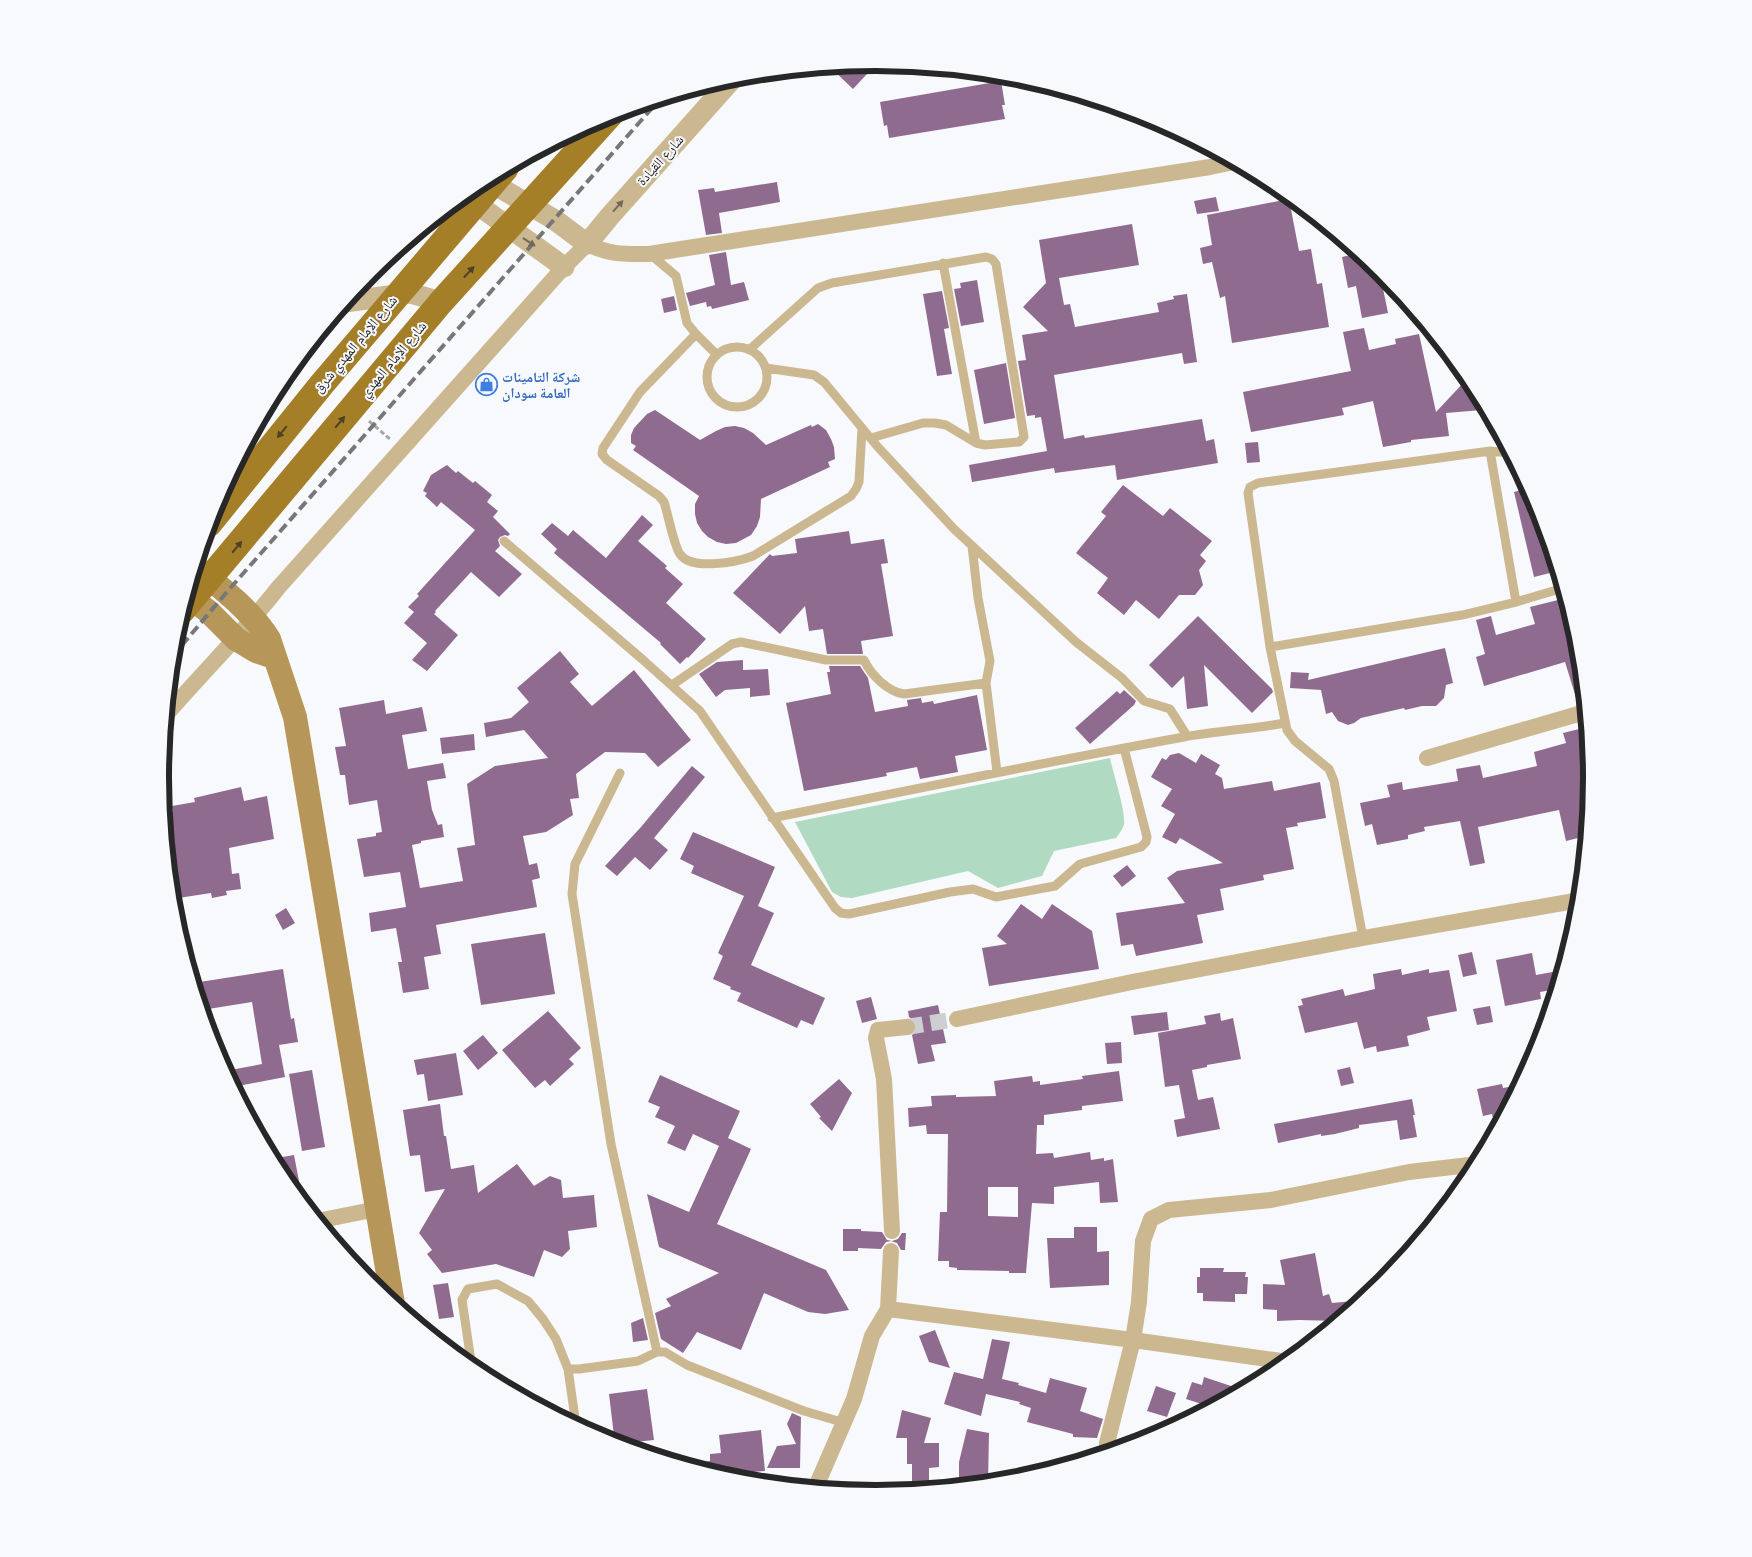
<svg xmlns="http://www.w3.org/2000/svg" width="1752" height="1557" font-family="Poppins,'Noto Naskh Arabic',sans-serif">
  <rect width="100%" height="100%" fill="#f8f9fc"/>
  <path fill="#b0dac1" d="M1110,758C1113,773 1126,811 1124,825C1122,830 1119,834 1116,838L1054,851L1042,876L998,888L968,871L852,898L841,897L832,892L795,822Z"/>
  <path fill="#906b90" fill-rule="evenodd" d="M857,64L867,74L853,89L830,67Z
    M1001,81L1005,105H1002L1005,119L889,138L887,125L884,126L880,102Z
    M777,182L780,202L719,213L722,233L706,235L698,190L714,188L715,192Z
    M1216,197L1219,211L1197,214L1194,201Z
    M1289,199L1299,251L1311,249L1317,284L1322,283L1329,327L1232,343L1225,296L1220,298L1212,262L1203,264L1200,248L1212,245L1207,215Z
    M1132,224L1139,265L1059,278L1064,305L1070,304L1075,327L1159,312L1157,303L1174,299L1173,296L1187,294L1197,362L1184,364L1182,353L1054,375L1064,439L1084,435L1085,438L1202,419L1206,441L1214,439L1218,463L1117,480L1115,465L1055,473L1054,468L972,482L969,465L1047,451L1041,417L1035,418V415L1027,416L1018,361L1026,360L1022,335L1048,331L1023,307L1046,283L1039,240Z
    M726,252L731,285L744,282L749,300L712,309L711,306L707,307L706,302L690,306L686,293L715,285L709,255Z
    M1359,253L1379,269L1388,313L1362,318L1356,286L1348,288L1342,257Z
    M977,280L984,322L961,326L954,289L961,288L960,283Z
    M942,291L949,328L944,329L952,374L937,376L923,294Z
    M674,296L677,310L664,313L661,299Z
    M1364,328L1369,350L1396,344L1395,339L1419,334L1436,412L1466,380L1476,390L1482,400V410L1446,413L1449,436L1411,440V442L1383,447L1373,401L1342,408L1344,415L1251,432L1243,392L1351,371L1343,332Z
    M1006,363L1015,418L984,424L974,370Z
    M655,410L700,440L716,431L725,427L735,426L744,428L753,433L766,445L811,425L812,427L818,424L826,430L831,439L834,447L835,459L828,462L830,467L761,499L760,517L757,526L751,535L736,543L726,544L717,542L708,537L702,531L697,523L695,514V504L699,496L633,450L636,446L631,443V435L634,428L647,414Z
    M1258,442L1260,462L1247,463L1245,443Z
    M447,465L456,473L458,471L473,483L475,481L492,495L487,502L498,511L493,517L510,534L508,536L505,535L500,537L498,540L500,546L495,551L522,574L499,597L471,572L435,611L436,612L434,614L458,635L427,671L412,660L427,643L404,623L414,612L408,607L419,596L417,594L475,530L441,502L437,507L425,496L427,493L423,491L431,475Z
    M1123,485L1163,516L1170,508L1212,541L1200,555L1206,561L1199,570L1203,585L1195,595H1179L1159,619L1136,600L1124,615L1097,593L1108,578L1076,553L1106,516L1101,512Z
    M1529,488L1538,505L1558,571L1534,577L1514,492Z
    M642,515L653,525L638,541L667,566L665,568L683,584L666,603L706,639L688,658L687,657L680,664L660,644L661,643L554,553L557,549L541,534L552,523L568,536L573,530L606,558Z
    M849,531L851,544L884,539L888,563L881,564L893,636L861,641L863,654H827L823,629L809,631L805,606L780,634L733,593L770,554L772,556L797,553L795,539Z
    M1566,598L1578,639L1584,702L1578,704L1565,662L1484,686L1476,657L1485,654L1476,620L1491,616L1496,635L1535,624L1530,607Z
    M1198,616L1272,689L1273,692L1252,713L1204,665L1208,706L1187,709L1184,676L1172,688L1149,665Z
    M1445,648L1453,683L1446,685L1444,698L1436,706H1422L1405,710L1404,708L1361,718L1354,723L1348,725L1338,721L1332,712L1326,714L1321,690L1290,688L1291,672L1309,673L1308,680Z
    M560,651L579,674L570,682L592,706L634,670L691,740L658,767L645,753L605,752L576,774L579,798L570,799L573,815L546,832L523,836L529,865L537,863L540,878L532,880L537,907L436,925L441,954L424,957L429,989L403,993L398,962H402L396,928L371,932L369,913L406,907L400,872L364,877L357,839L376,836V833L382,832L377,800L349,805L345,775H340L335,747L346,746L339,708L384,700L386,714L422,707L427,731L402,735L408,769L443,763L446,778L427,781L432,810L438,825L442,824L444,837L421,841V843L412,845L420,888L463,881L457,848L475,845L467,784L495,766L548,758L524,730L486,737L484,723L511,718L529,702L517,688Z
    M743,660V670L768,669L770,695L750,697V688L725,690L716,697L699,674L717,662Z
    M829,666H860L868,678L875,712L908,706L907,700L921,698L922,703L933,701L934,704L977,695L987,750L955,756L958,772L920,779L917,767L886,773L887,776L804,791L786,703L831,694L827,672H830Z
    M1124,690L1136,701L1134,705L1090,744L1075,728L1117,691L1120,694Z
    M1587,727L1592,779L1586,836L1566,841L1559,810L1478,827L1485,863L1470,866L1460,821L1424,827L1425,831L1408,835V839L1377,845L1372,824L1365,826L1360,803L1390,797L1387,785L1402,782L1403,790L1458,781L1456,769L1480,765L1483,778L1537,766L1534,752L1566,743L1563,733Z
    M474,734L475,750L442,754L440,738Z
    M1179,753L1196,763L1201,754L1220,765L1215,774L1222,778L1224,789L1272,781L1274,791L1320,782L1326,818L1297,823L1298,826L1286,828L1294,869L1263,875L1264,880L1220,889L1224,910L1197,915L1203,943L1136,956L1133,944L1121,946L1116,913L1185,903L1167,878L1177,871L1223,863L1180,838L1176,844L1162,837L1175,814L1161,806L1172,789L1151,777L1162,758L1166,760L1170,755Z
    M692,766L705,777L654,838L668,850L650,870L635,857L617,876L605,866L641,827Z
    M241,787L244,801L267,796L274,839L229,848L232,874L239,873L241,889L226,891L227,895L212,898L211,893L172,899L163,813L173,812L172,806L195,802L194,798Z
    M693,832L775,867L758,906L774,913L751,965L825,998L813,1025L801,1020L797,1028L737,1001L741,993L730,989L731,987L713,979L723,956L718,953L744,896L691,873L694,866L680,859Z
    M1127,865L1136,876L1122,887L1113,876Z
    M1021,904L1042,919L1052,904L1092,931L1099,969L989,986L982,948L1007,944L997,936Z
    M286,908L295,923L283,930L275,915Z
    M545,933L555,994L481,1005L471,944Z
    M1472,952L1477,974L1463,977L1458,955Z
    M1532,953L1536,975L1558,971L1560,980L1557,989L1540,992L1541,999L1505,1006L1496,960Z
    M283,969L291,1019L294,1018L298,1042L279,1045L285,1077L233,1087L225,1071L262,1064L252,1002L202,1010L193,983Z
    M1401,969L1402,975L1429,969V973L1449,970L1457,1011L1427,1017L1430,1030L1407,1036L1409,1046L1377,1052L1376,1046L1364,1049L1357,1022L1305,1033L1298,1006L1303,1005L1301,999L1343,989L1345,996L1375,989L1373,974Z
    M871,997L877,1019L862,1023L856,1001Z
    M938,1005L946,1043L931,1045L935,1061L918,1064L912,1035L916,1032L917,1026L915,1021L909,1017L908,1011Z
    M1490,1006L1493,1022L1477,1025L1473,1009Z
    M548,1011L581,1048L569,1059L574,1064L550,1086L545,1080L535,1088L502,1050Z
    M1167,1012L1169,1030L1134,1035L1131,1016Z
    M1220,1013L1221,1021L1233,1018L1241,1059L1207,1065V1067L1192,1070L1198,1100L1213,1097L1220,1129L1177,1137L1174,1120L1185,1118L1179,1085L1165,1087L1158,1033L1206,1024L1204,1016Z
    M483,1035L498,1053L478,1070L463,1051Z
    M1121,1042L1122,1063L1107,1064L1105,1043Z
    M456,1053L463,1095L428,1101L424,1074L417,1075L414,1060Z
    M1350,1067L1354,1083L1341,1086L1337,1070Z
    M312,1070L325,1147L302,1151L289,1074Z
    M1119,1071L1123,1101L1082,1106V1110L1044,1115V1125H1037L1036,1154L1053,1153L1054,1158L1090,1152L1091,1160L1104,1158V1161L1113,1159L1118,1202L1100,1203L1099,1182L1054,1187V1204L1032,1203L1026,1273H1009V1271L957,1270V1268L949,1267V1261H938L940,1212H947L948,1134H927L926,1125L909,1127L908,1108L932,1106L931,1096L956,1095V1097L996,1096L994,1081L1032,1076L1033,1082L1040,1081V1085L1083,1079L1082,1076ZM988,1187H1018V1217L988,1216Z
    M660,1075L740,1111L728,1138L751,1149L717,1224L826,1270L849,1310L825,1314L808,1312L764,1293L741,1350L697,1332L683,1353L661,1339L655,1313L671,1306L666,1299L719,1273L659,1247L647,1194L689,1212L719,1146L693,1134L685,1151L667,1143L675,1126L655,1117L660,1107L648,1102Z
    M839,1079L852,1093L832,1131L819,1118L821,1117L810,1104Z
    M1502,1084L1503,1088L1520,1085L1496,1131L1492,1114L1483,1116L1477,1089Z
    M1412,1099L1415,1115H1413L1417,1137L1400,1140L1397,1120L1359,1125V1128L1335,1134L1321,1136V1134L1278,1143L1274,1124Z
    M440,1104L444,1136H446L451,1169L474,1165L478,1193L517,1164L534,1186L550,1176L561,1180L563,1198L594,1195L597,1227L568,1231L570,1249L562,1257L544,1250L534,1277L496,1264L442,1273L427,1254L432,1250L419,1233L445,1189L425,1192L420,1155L410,1156L403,1110Z
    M294,1155L299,1181L286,1183L271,1159Z
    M1074,1227H1097V1252L1109,1251V1285L1050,1288L1047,1238H1074Z
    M843,1229H861V1231L882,1232L887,1240L892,1241L898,1239L902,1233H906L905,1250H901L897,1243L891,1241L886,1242L881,1249L858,1248V1251H843Z
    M1315,1253L1323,1296L1329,1294L1332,1303L1364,1300L1338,1321L1299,1320L1277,1321V1310L1263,1309V1284L1285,1285L1280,1260Z
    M1200,1268H1224L1223,1272H1246L1245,1277H1248L1247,1294H1235V1302L1203,1301V1293H1197V1277H1200Z
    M448,1283L454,1317L439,1319L433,1285Z
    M643,1318L648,1340L633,1342L631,1323Z
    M935,1330L950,1368L929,1362L919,1336Z
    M992,1339L1010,1342L1002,1379L1019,1383L1018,1385L1046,1393L1050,1378L1087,1388L1080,1411L1103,1419L1097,1438L1073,1437V1434L1027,1422L1031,1408L1019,1404L1020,1402L986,1394L981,1416L944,1404L954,1372L983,1379Z
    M1204,1377L1243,1390L1211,1407L1186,1399L1192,1382L1202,1385Z
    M1156,1386L1176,1393L1167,1417L1147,1411Z
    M647,1389L654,1440L615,1444L609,1394Z
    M902,1410L931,1418L924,1443H939V1467L929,1468V1484L912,1485V1464H907V1438H896Z
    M792,1413L801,1417L800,1468H767L777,1446L796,1444L787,1424Z
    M967,1429L989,1433L988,1483L971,1485V1483H959V1462Z
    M761,1430L765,1471L731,1474L732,1479L683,1465L710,1461V1454L721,1453L719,1435Z"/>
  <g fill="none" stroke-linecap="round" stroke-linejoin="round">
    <path stroke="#cecfd2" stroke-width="16" stroke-dasharray="16 8" stroke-linecap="butt" d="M907,1027L957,1019"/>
    <path stroke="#a7a7aa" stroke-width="3" stroke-dasharray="5 2.5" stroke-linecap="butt" d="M369,421L391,440"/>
    <path stroke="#ccb890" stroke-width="9" d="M650,254L676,276L687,323L696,334L717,355
      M943,263L976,443
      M696,334L640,392L603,448L602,454L607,460L659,496L664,502C668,514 674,546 680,554C691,571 737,562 753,556L851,496L856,489L859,482L862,428
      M707 377a30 30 0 1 1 60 0a30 30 0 1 1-60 0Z
      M749,350L818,288L832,283L986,257L992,259L996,264L1024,437L1019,442L985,445L976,443L946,425L935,423H923L871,438
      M766,368L814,375L824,382L877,446L954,529L1076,642L1122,678L1144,701L1170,709L1187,736
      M1490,451L1516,602
      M504,541L642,659L700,711L835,908L841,913L849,914L950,892L973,889L996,897L1055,886L1080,864L1141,847L1146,842L1147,837L1124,748
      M972,546L978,598L990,661L986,683L997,772
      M1270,647L1462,615L1516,602L1563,588
      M672,685L732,644L741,642L826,660H864C871,675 888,692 904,694L986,683
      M620,773L575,864L572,894L611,1144L657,1352
      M772,818C909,790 1046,762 1184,737C1218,731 1252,729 1285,723
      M1363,938L1334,781L1329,769L1295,741L1287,730L1270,647L1248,493L1250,487L1258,483L1490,451L1510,453
      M472,1368L462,1300L468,1289L497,1284L528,1301L543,1319L556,1339L568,1369L575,1418L571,1423
      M568,1369H579L638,1361L657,1352H665L687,1365L804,1411L845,1423"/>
    <path stroke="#ccb890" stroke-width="16" d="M166,715C203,672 243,633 278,588L564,267L587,244C611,255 624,254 649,254L1210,167L1234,162
      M1427,758L1585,712
      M957,1019L1132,982L1363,938L1580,900
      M317,1221L377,1209
      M892,1231L884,1079L876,1038L878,1030L907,1027
      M888,1309L1133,1340L1288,1362
      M1109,1452L1107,1443L1133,1340L1139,1302L1143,1241L1151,1219L1169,1210L1271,1200L1409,1172L1478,1164
      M815,1489L854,1399L872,1336L888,1309L891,1251"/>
    <path stroke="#ccb890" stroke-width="21" d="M485,179L555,220L587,244L610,216L734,77
      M464,195L564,267
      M345,302L410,293L441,302"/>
    <path stroke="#b69759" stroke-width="24" d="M195,567C221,588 251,610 269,639L295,717L393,1304
      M187,595L209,612L236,639L256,651L274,657"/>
    <path stroke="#a57f28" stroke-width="26" d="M209,524L322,384L506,168
      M182,611L441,302L611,114"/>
    <path stroke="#767778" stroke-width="4" stroke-dasharray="10 5" stroke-linecap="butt" d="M172,657L226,593L660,99"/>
  </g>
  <defs><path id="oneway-solid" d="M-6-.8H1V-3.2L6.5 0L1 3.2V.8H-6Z" transform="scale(1.25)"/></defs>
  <g fill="#716857">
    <use href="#oneway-solid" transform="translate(618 206) rotate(-48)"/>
    <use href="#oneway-solid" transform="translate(529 242) rotate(34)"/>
  </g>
  <g fill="#4d4128">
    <use href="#oneway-solid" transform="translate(469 272) rotate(-47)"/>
    <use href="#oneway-solid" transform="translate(340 422) rotate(-50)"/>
    <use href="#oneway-solid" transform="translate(282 432) rotate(129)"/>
    <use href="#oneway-solid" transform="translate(237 547) rotate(-50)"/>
  </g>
  <defs>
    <symbol id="shop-ring" viewBox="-11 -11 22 22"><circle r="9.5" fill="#f8f9fc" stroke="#3f7fe0" stroke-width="1.5"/><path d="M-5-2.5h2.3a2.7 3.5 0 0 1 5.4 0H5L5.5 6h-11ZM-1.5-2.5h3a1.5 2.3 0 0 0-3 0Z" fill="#3f7fe0"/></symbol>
  </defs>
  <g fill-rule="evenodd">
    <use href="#shop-ring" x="474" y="372" width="25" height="25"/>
  </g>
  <g text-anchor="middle" stroke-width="4" stroke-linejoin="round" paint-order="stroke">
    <g font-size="14" fill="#272728" stroke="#f8f9fc">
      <text transform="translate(660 160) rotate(-48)" y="5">شارع القيادة</text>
      <text transform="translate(355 344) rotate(-50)" y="5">شارع الإمام المهدي شرق</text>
      <text transform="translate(393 359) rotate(-50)" y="5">شارع الإمام المهدي</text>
    </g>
    <g font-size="14" font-weight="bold" fill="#366cbe" stroke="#f8f9fc" text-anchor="start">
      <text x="502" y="382">شركة التامينات<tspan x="502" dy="16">العامة سودان</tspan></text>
    </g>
  </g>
  <path d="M0 0H1752V1557H0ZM169 778a707 707 0 1 1 1414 0a707 707 0 1 1-1414 0Z" fill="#f8f9fc" fill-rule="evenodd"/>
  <path fill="none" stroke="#272728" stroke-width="6" d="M169 778a707 707 0 1 1 1414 0a707 707 0 1 1-1414 0Z"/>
</svg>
